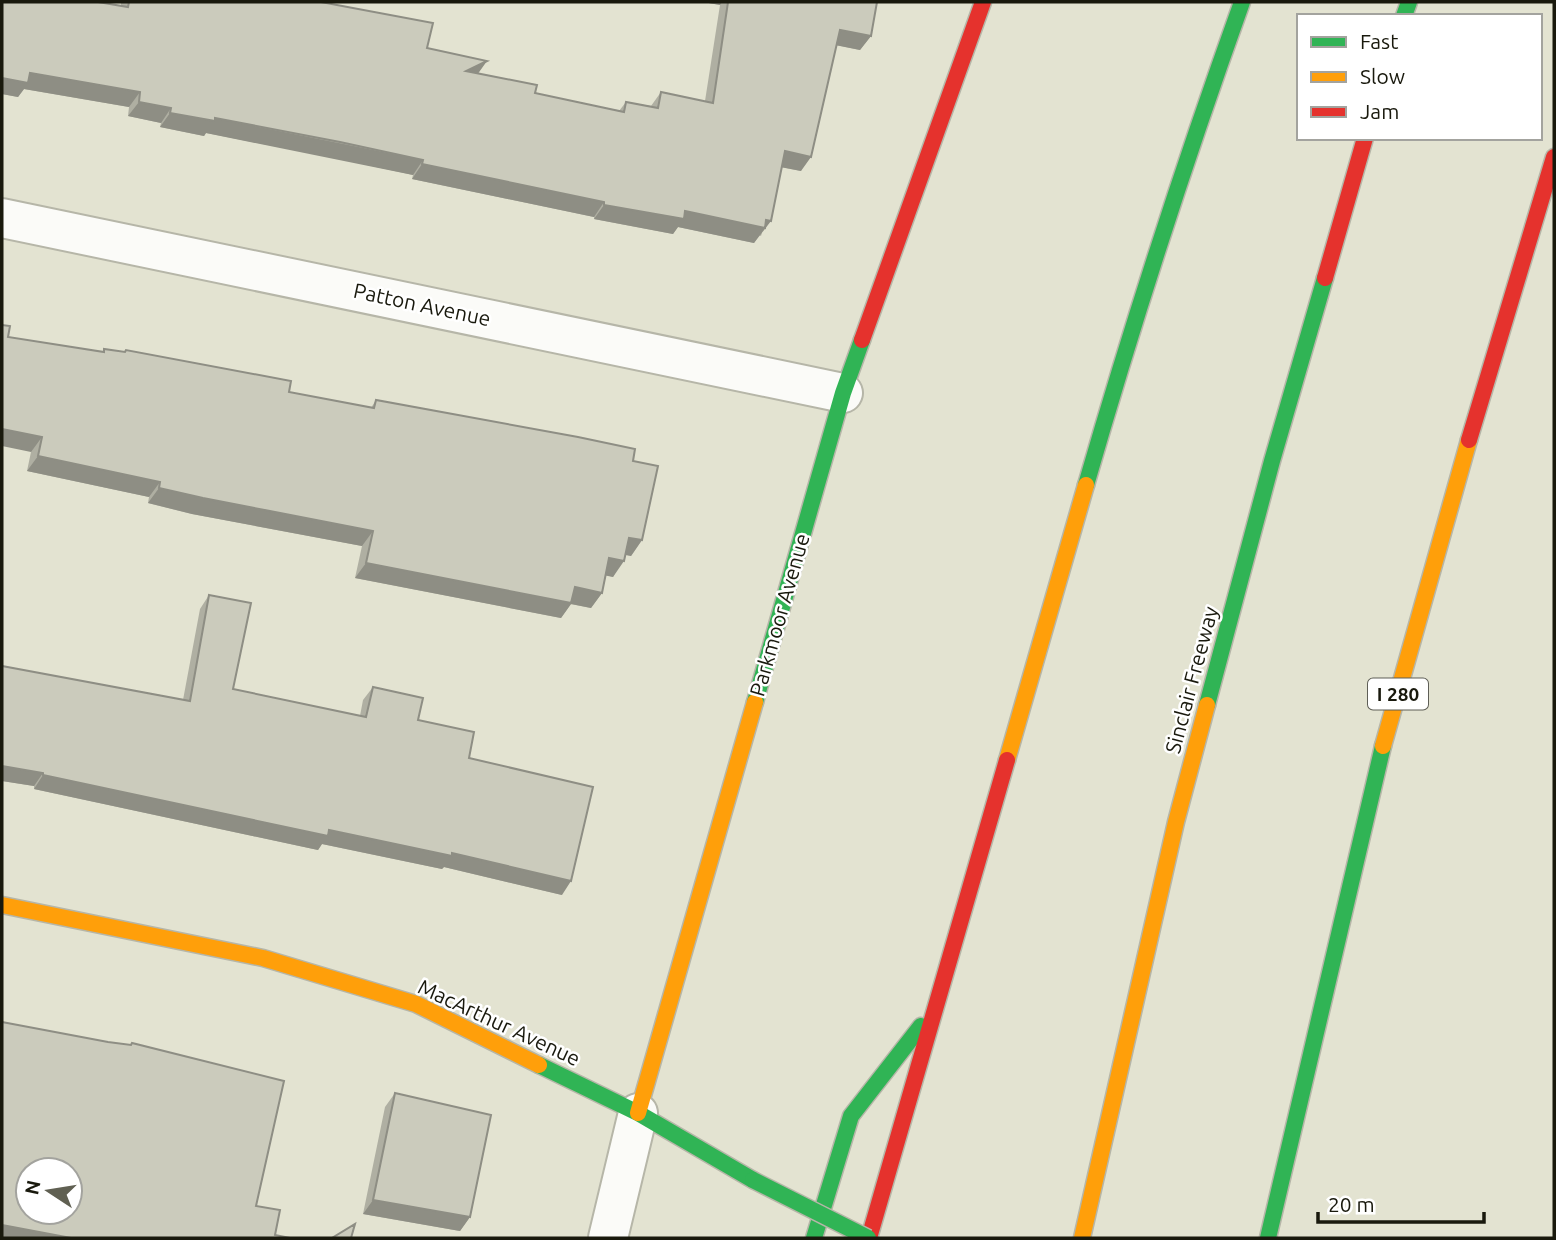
<svg xmlns="http://www.w3.org/2000/svg" width="1556" height="1240" font-family="Ubuntu,sans-serif">
  <rect width="100%" height="100%" fill="#e3e3d1"/>
  <g fill="none" stroke-linecap="round" stroke-linejoin="round">
    <defs>
      <path id="street" d="M2,218L843,393
        M608,1238L638,1113"/>
      <path id="fast" d="M1404,16L1409,2
        M1086,485C1133,322 1185,161 1242,2
        M755,702L843,393L862,340
        M1207,705L1272,461L1325,278
        M539,1065L638,1113L753,1180
        M814,1238L851,1116L921,1026
        M1268,1238L1383,746"/>
      <path id="slow" d="M1383,746L1469,440
        M1007,760L1086,485
        M2,905L263,958L416,1004L539,1065
        M638,1113L755,702
        M1082,1238L1176,822L1207,705"/>
      <path id="jam" d="M1325,278L1365,138
        M862,340L983,2
        M1469,440L1554,157
        M869,1238L1007,760"/>
    </defs>
    <use href="#street" stroke="#b6b6a8" stroke-width="42"/>
    <use href="#fast" stroke="#b6b6a8" stroke-width="19"/>
    <use href="#slow" stroke="#b6b6a8" stroke-width="19"/>
    <use href="#jam" stroke="#b6b6a8" stroke-width="19"/>
    <use href="#street" stroke="#fbfbf8" stroke-width="38"/>
    <use href="#fast" stroke="#30b455" stroke-width="16"/>
    <use href="#slow" stroke="#ff9f0a" stroke-width="16"/>
    <use href="#jam" stroke="#e5322d" stroke-width="16"/>
    <defs>
      <path id="fast-bridge" d="M753,1180L868,1238"/>
    </defs>
    <use href="#fast-bridge" stroke="#b6b6a8" stroke-width="19" stroke-linecap="butt"/>
    <use href="#fast-bridge" stroke="#30b455" stroke-width="16"/>
  </g>
  <path fill="#afafa2" d="M121,2H321L427,48L478,74L535,93L619,111L626,102L651,106L661,92L705,101L720,5L703,2H877L871,36L860,50L836,45L801,171L781,167L761,236L759,235L754,243L678,227L673,234L594,219V217L412,179L413,175L330,157L206,133L204,136L160,127L161,123L128,116L129,107L24,89L18,97L2,94L121,6Z
    M8,337L102,352L104,349L124,352L126,350L289,392L371,408L376,400L633,461L642,540L631,556L625,555L613,577L606,575L602,593L591,608L571,604L561,618L355,578L362,546L192,514L148,503L149,497L27,471L31,452Z
    M209,595L233,689L360,716L363,700L373,687L469,758L562,895L444,867L442,869L322,844L318,850L34,789V786L2,781L183,700L200,609Z
    M395,1093L470,1217L460,1231L363,1214L385,1107Z"/>
  <path fill="#8e8e84" d="M703,2H722L720,5Z
    M840,30L871,36L860,50L830,44Z
    M487,61L477,75L466,71Z
    M30,73L140,92L129,107L24,89L18,97L2,94V78Z
    M139,102L171,108L161,123L128,116Z
    M170,113L215,118L423,160L413,175L206,133L204,136L160,127Z
    M785,151L811,157L801,171L775,166Z
    M422,164L604,202L594,217L412,179Z
    M604,205L685,211L771,221L754,243L678,227L673,234L594,219Z
    M2,429L42,437L31,452L2,446Z
    M38,456L160,482L149,497L27,471Z
    M159,488L373,531L362,546L192,514L148,503Z
    M629,538L642,540L631,556L618,553Z
    M609,558L624,561L613,577L598,574Z
    M366,563L575,587L602,593L591,608L571,604L561,618L355,578Z
    M2,766L43,773L34,786L2,781Z
    M43,775L452,853L571,881L562,895L444,867L442,869L322,844L318,850L34,789Z
    M373,1200L470,1217L460,1231L363,1214Z
    M2,1225L71,1238H2Z"/>
  <path fill="#cbcbbc" stroke="#8e8e84" stroke-width="2" fill-rule="evenodd" d="M2,2H98L128,7L129,2H321L433,23L427,48L487,61L466,71L537,85L535,93L624,112L626,102L658,108L661,92L713,103L728,2H877L871,36L840,30L811,157L785,151L771,221L766,220L765,228L685,211L684,219L604,205V202L422,164L423,160L340,142L215,118V121L170,113L171,108L139,102L140,92L30,73L28,83L2,78Z
    M2,325L10,326L8,337L104,352V349L125,352L126,350L291,381L289,392L374,408L376,400L578,437L635,449L633,461L658,466L642,540L629,538L624,561L609,558L602,593L575,587L571,603L366,563L373,531L203,498L159,488L160,482L38,456L42,437L2,429Z
    M209,595L251,603L233,689L366,717L373,687L423,698L418,720L474,732L469,758L593,787L571,881L452,853V856L329,830L328,836L43,775V773L2,766V666L190,701Z
    M2,1022L108,1042L131,1045L132,1043L284,1081L256,1206L280,1210L275,1235L290,1238H71L2,1225ZM28,1170H70V1212H28Z
    M395,1093L491,1115L470,1217L373,1200Z
    M355,1224L351,1238H332Z"/>
  <g text-anchor="middle" stroke-width="5" stroke-linejoin="round" paint-order="stroke">
    <rect fill="#fff" stroke="#5e5e56" stroke-width="2" x="1368" y="678.5" width="60" height="31" rx="5"/>
    <g font-size="19" font-weight="bold" fill="#19190d">
      <text x="1398" y="701">I 280</text>
    </g>
    <g font-size="21" fill="#19190d" stroke="#fff">
      <text transform="translate(422 305) rotate(12)" y="7">Patton Avenue</text>
      <text transform="translate(780 615) rotate(-74)" y="7">Parkmoor Avenue</text>
      <text transform="translate(1192 680) rotate(-75)" y="7">Sinclair Freeway</text>
      <text transform="translate(499 1023) rotate(25)" y="7">MacArthur Avenue</text>
    </g>
  </g>
  <rect width="1556" height="1240" fill="none" stroke="#19190d" stroke-width="7"/>
  <rect x="1297" y="14" width="245" height="126" fill="#ffffff" stroke="#a3a39e" stroke-width="2"/>
  <rect x="1311" y="37" width="35" height="10" fill="#30b455" stroke="#a3a39e" stroke-width="2"/>
  <text x="1360" y="49" font-size="21" fill="#19190d">Fast</text>
  <rect x="1311" y="72" width="35" height="10" fill="#ff9f0a" stroke="#a3a39e" stroke-width="2"/>
  <text x="1360" y="84" font-size="21" fill="#19190d">Slow</text>
  <rect x="1311" y="107" width="35" height="10" fill="#e5322d" stroke="#a3a39e" stroke-width="2"/>
  <text x="1360" y="119" font-size="21" fill="#19190d">Jam</text>
  <g transform="translate(49 1191) rotate(282)"><circle r="33" fill="#ffffff" stroke="#a3a39e" stroke-width="2"/>
  <path d="M0-5L12 26L0 18L-12 26Z" fill="#606052"/>
  <text y="-10" font-size="19" font-weight="bold" text-anchor="middle" fill="#19190d">N</text>
  </g>
  <path d="M1318 1212v10h166v-10" fill="none" stroke="#19190d" stroke-width="3.5"/>
  <text x="1328" y="1212" font-size="21" fill="#19190d" stroke="#ffffff" stroke-width="5" paint-order="stroke">20 m</text>
</svg>
